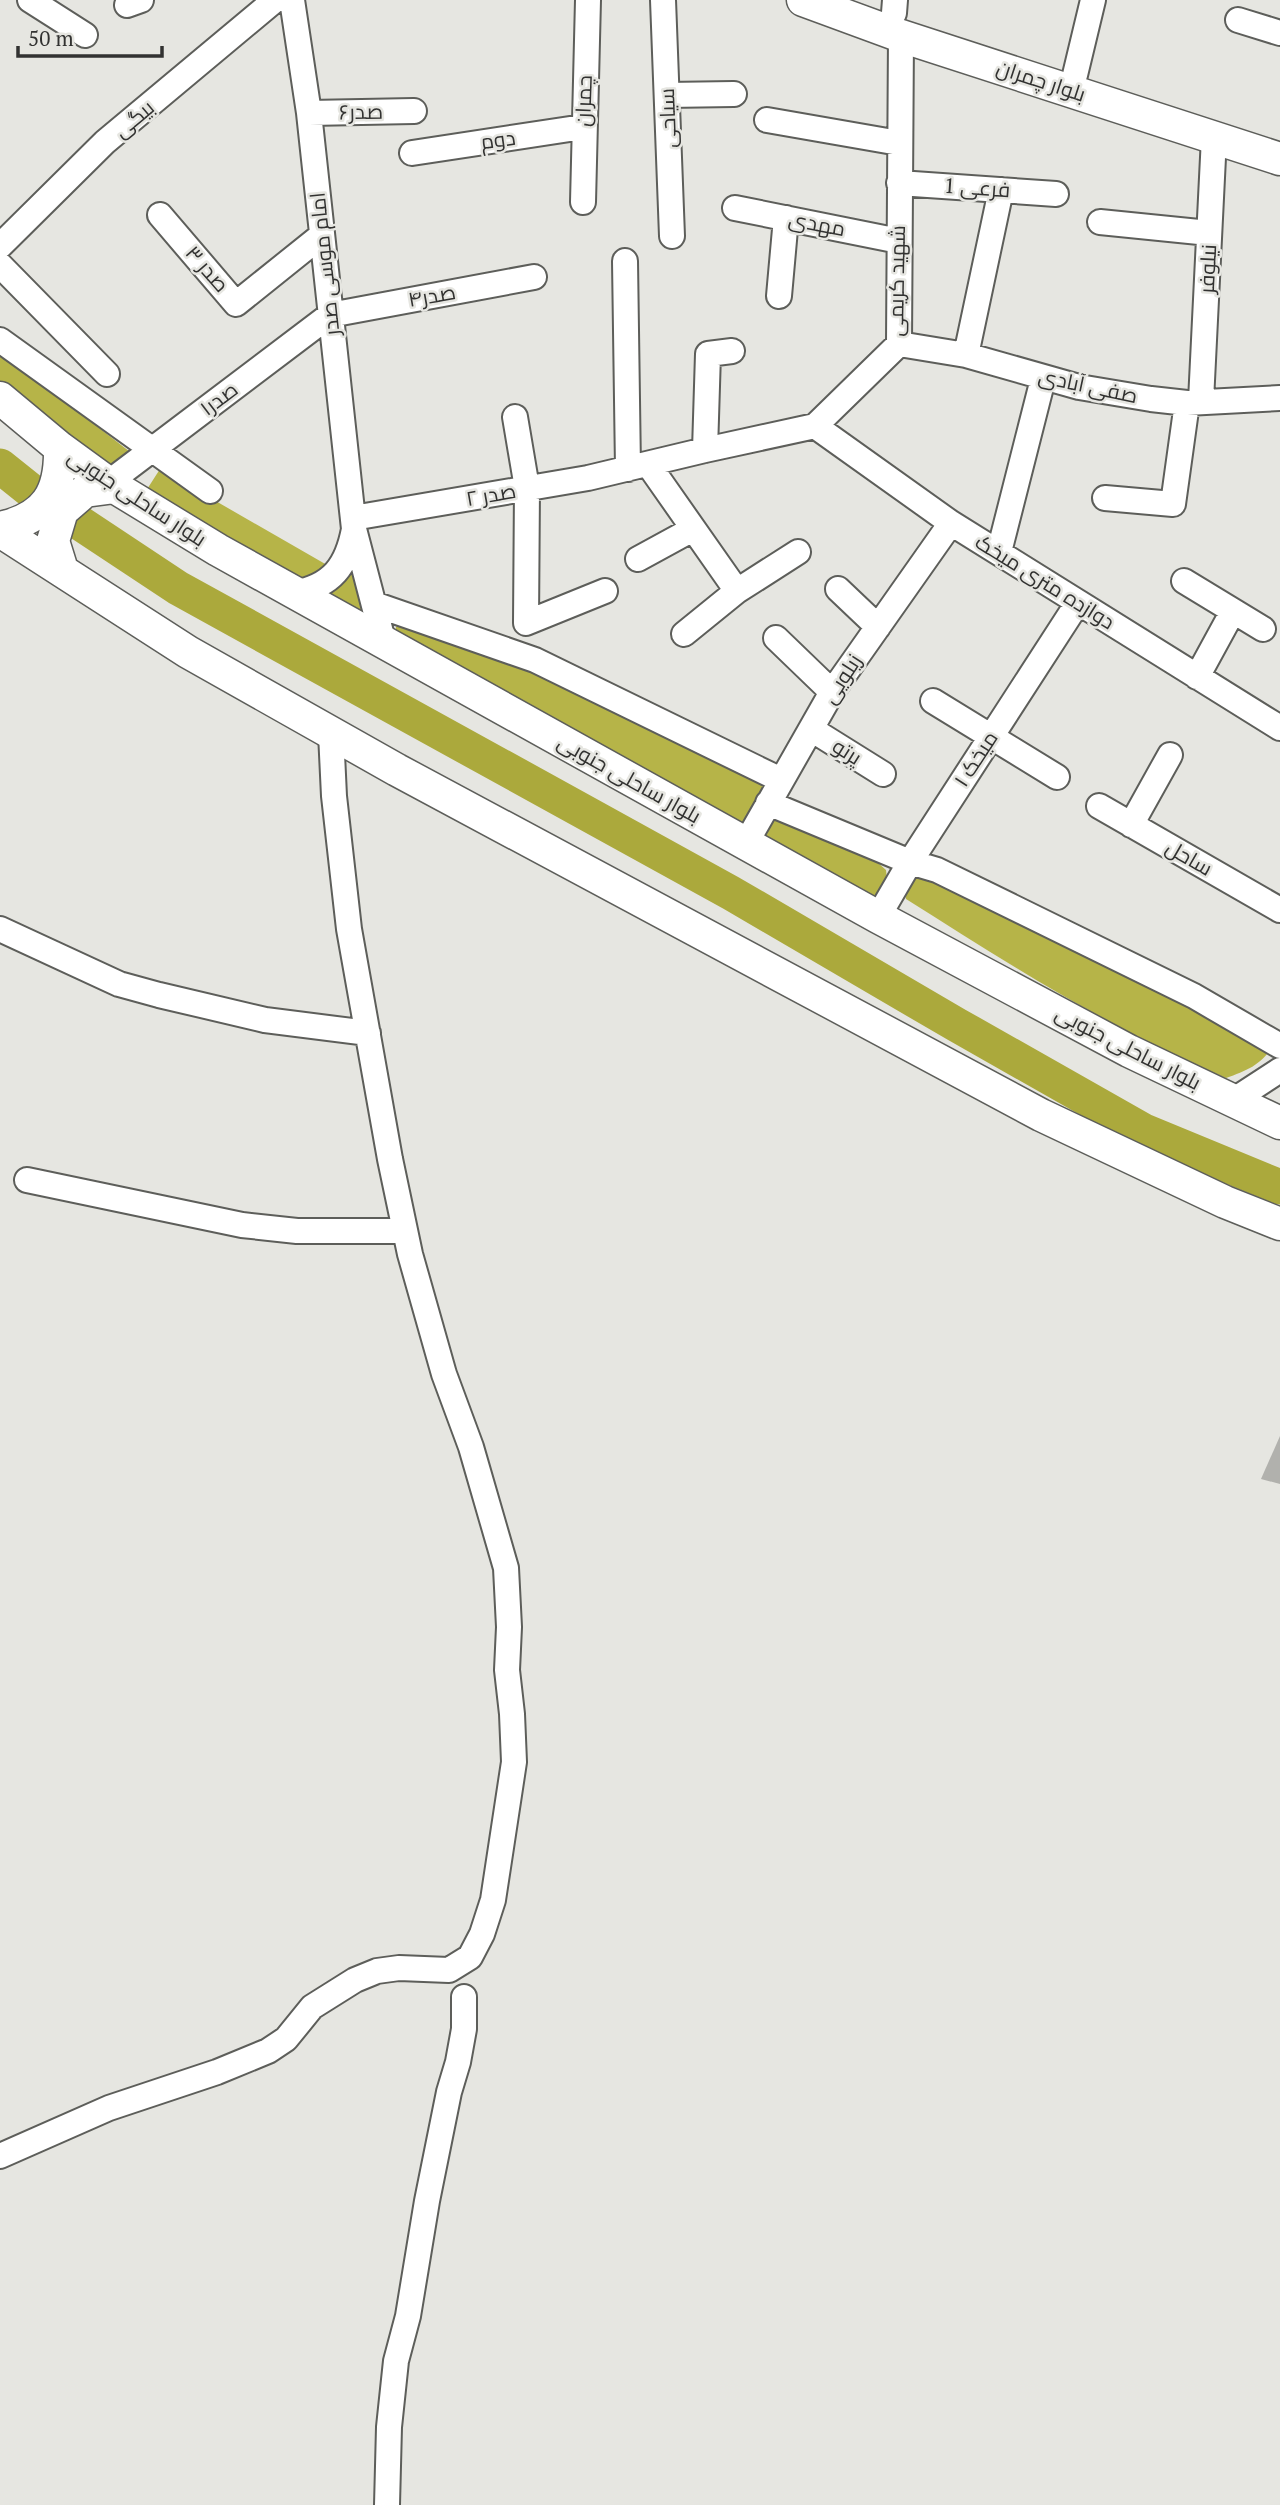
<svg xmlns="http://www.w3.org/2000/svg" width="1280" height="2505" font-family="'PT Serif',Cairo,serif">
  <rect width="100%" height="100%" fill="#e6e6e1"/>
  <path fill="#b6b448" d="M0,351L143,462L122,481L0,385Z
    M160,469L327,565L323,570L300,583L144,494Z
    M356,568L366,617L325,595L339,587Z
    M403,621L529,669L769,783L743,827L395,636L396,627Z
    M774,813L876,861L886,870L887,879L878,898L765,840Z
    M927,868L1272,1047C1261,1065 1246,1071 1226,1078C1113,1031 1009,964 906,899L904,890Z"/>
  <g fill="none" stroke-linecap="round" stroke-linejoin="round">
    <path stroke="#aba93c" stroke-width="35" d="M0,466L30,490L178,588L731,893L957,1025L1144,1131L1280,1187"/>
  </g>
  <path fill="#b1b1ad" d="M1280,1436V1484L1261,1479Z"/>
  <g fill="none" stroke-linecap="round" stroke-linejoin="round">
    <defs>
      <path id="minor" d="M30,0L85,35
        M292,0L309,113L354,529L384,644
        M663,0L672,236
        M127,5L141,0
        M894,13L895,0
        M1238,20L1280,33
        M1075,75L1093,0
        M667,95L734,94
        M309,113L414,111
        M767,120L899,143
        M412,153L583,127
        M899,183L1056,194
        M583,202L588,0
        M735,208L899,241
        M160,215L236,304L322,235
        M1100,222L1209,233
        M0,246L105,142L275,0
        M625,261L628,469
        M0,265L107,374
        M779,296L786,218
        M0,340L210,491
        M899,344L966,355L1079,387L1151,399L1187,403L1280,398
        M966,355L1001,190
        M1201,401L1214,137
        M515,417L527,488L526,623L605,591
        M815,426L951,523L1280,728
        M705,450L708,354L732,351
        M648,464L737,591
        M108,483L330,315L534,277
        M1105,498L1173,504L1187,403
        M353,518L588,478L705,450L815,426L899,344L901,36
        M999,552L1043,379
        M638,559L693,529
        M1184,581L1263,629
        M838,589L878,627
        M294,593C332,586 347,566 354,529
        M374,604L535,660L781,780
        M684,634L737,591L798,552
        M776,638L832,692
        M1197,677L1233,611
        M933,701L1057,777
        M811,729L883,774
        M768,803L910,862L937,870L1194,996L1280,1046
        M1099,806L1280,910
        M1131,825L1170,755
        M746,843L832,692L951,523
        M878,917L910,862L1077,604
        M0,929L119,984L159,995L265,1020L368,1033
        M1234,1100L1280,1070
        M27,1180L242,1225L297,1231H405
        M0,2156L109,2108L217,2072L268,2051L286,2039L312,2007L355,1980L377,1971L399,1968L449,1970L470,1957L482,1934L493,1900L514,1762L512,1714L507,1670L509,1627L506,1568L471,1447L444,1374L410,1254L390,1159L349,929L334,796L331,733
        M387,2505L389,2427L396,2361L408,2316L427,2201L449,2092L458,2062L464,2029V1997"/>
      <path id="major" d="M803,0L901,36L1280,159
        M0,398L60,448L108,483L218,550L878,917L1129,1051L1280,1123
        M0,528C46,518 61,493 60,448
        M0,531L188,652L397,770L1041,1115L1225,1202L1280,1224
        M62,570L53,541L62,511L85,491L115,487"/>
    </defs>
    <use href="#minor" stroke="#5d5e5a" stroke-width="28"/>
    <use href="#major" stroke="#5d5e5a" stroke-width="35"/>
    <use href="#minor" stroke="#fff" stroke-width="24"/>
    <use href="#major" stroke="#fff" stroke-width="32"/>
  </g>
  <g text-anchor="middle" stroke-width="5" stroke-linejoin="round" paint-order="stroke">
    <g font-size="21" fill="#323231" stroke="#e6e6e1">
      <text transform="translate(1041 81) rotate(18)" y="7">بلوار چمران</text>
      <text transform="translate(584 101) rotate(-88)" y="7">چمران</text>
      <text transform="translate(361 112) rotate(-1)" y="7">صدر۶</text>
      <text transform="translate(668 118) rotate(-92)" y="7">سیاحی</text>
      <text transform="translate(134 119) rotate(-40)" y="7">بیگی</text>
      <text transform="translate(498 140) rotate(-8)" y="7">دوم</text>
      <text transform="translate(977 188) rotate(4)" y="7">فرعی 1</text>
      <text transform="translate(817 224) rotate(11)" y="7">مهدی</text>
      <text transform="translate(325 264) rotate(-96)" y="7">امام موسی صدر</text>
      <text transform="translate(207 269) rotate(49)" y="7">صدر ۳</text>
      <text transform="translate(1208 269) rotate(-87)" y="7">نیلوفر</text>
      <text transform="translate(897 281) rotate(-89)" y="7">شهید کریمی</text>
      <text transform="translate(432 296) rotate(-10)" y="7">صدر۴</text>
      <text transform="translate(1088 386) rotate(12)" y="7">صفی آبادی</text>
      <text transform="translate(219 399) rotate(-37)" y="7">صدر۱</text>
      <text transform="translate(491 495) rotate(-10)" y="7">صدر ۲</text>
      <text transform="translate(137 498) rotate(33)" y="7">بلوار ساحلی جنوبی</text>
      <text transform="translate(1045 582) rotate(32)" y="7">دوازده متری میخک</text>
      <text transform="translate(842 679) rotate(-57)" y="7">زیلویی</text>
      <text transform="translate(847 752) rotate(32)" y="7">پرتو</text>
      <text transform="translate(976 759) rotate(-57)" y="7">میخک ۱</text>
      <text transform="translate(629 779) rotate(29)" y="7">بلوار ساحلی جنوبی</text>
      <text transform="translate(1189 858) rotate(30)" y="7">ساحل</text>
      <text transform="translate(1128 1048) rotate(27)" y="7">بلوار ساحلی جنوبی</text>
    </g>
  </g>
  <path d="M18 46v10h144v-10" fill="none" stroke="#323231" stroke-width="3.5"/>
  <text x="28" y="46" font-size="21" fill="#323231" stroke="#e6e6e1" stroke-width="5" paint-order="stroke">50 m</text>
</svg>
